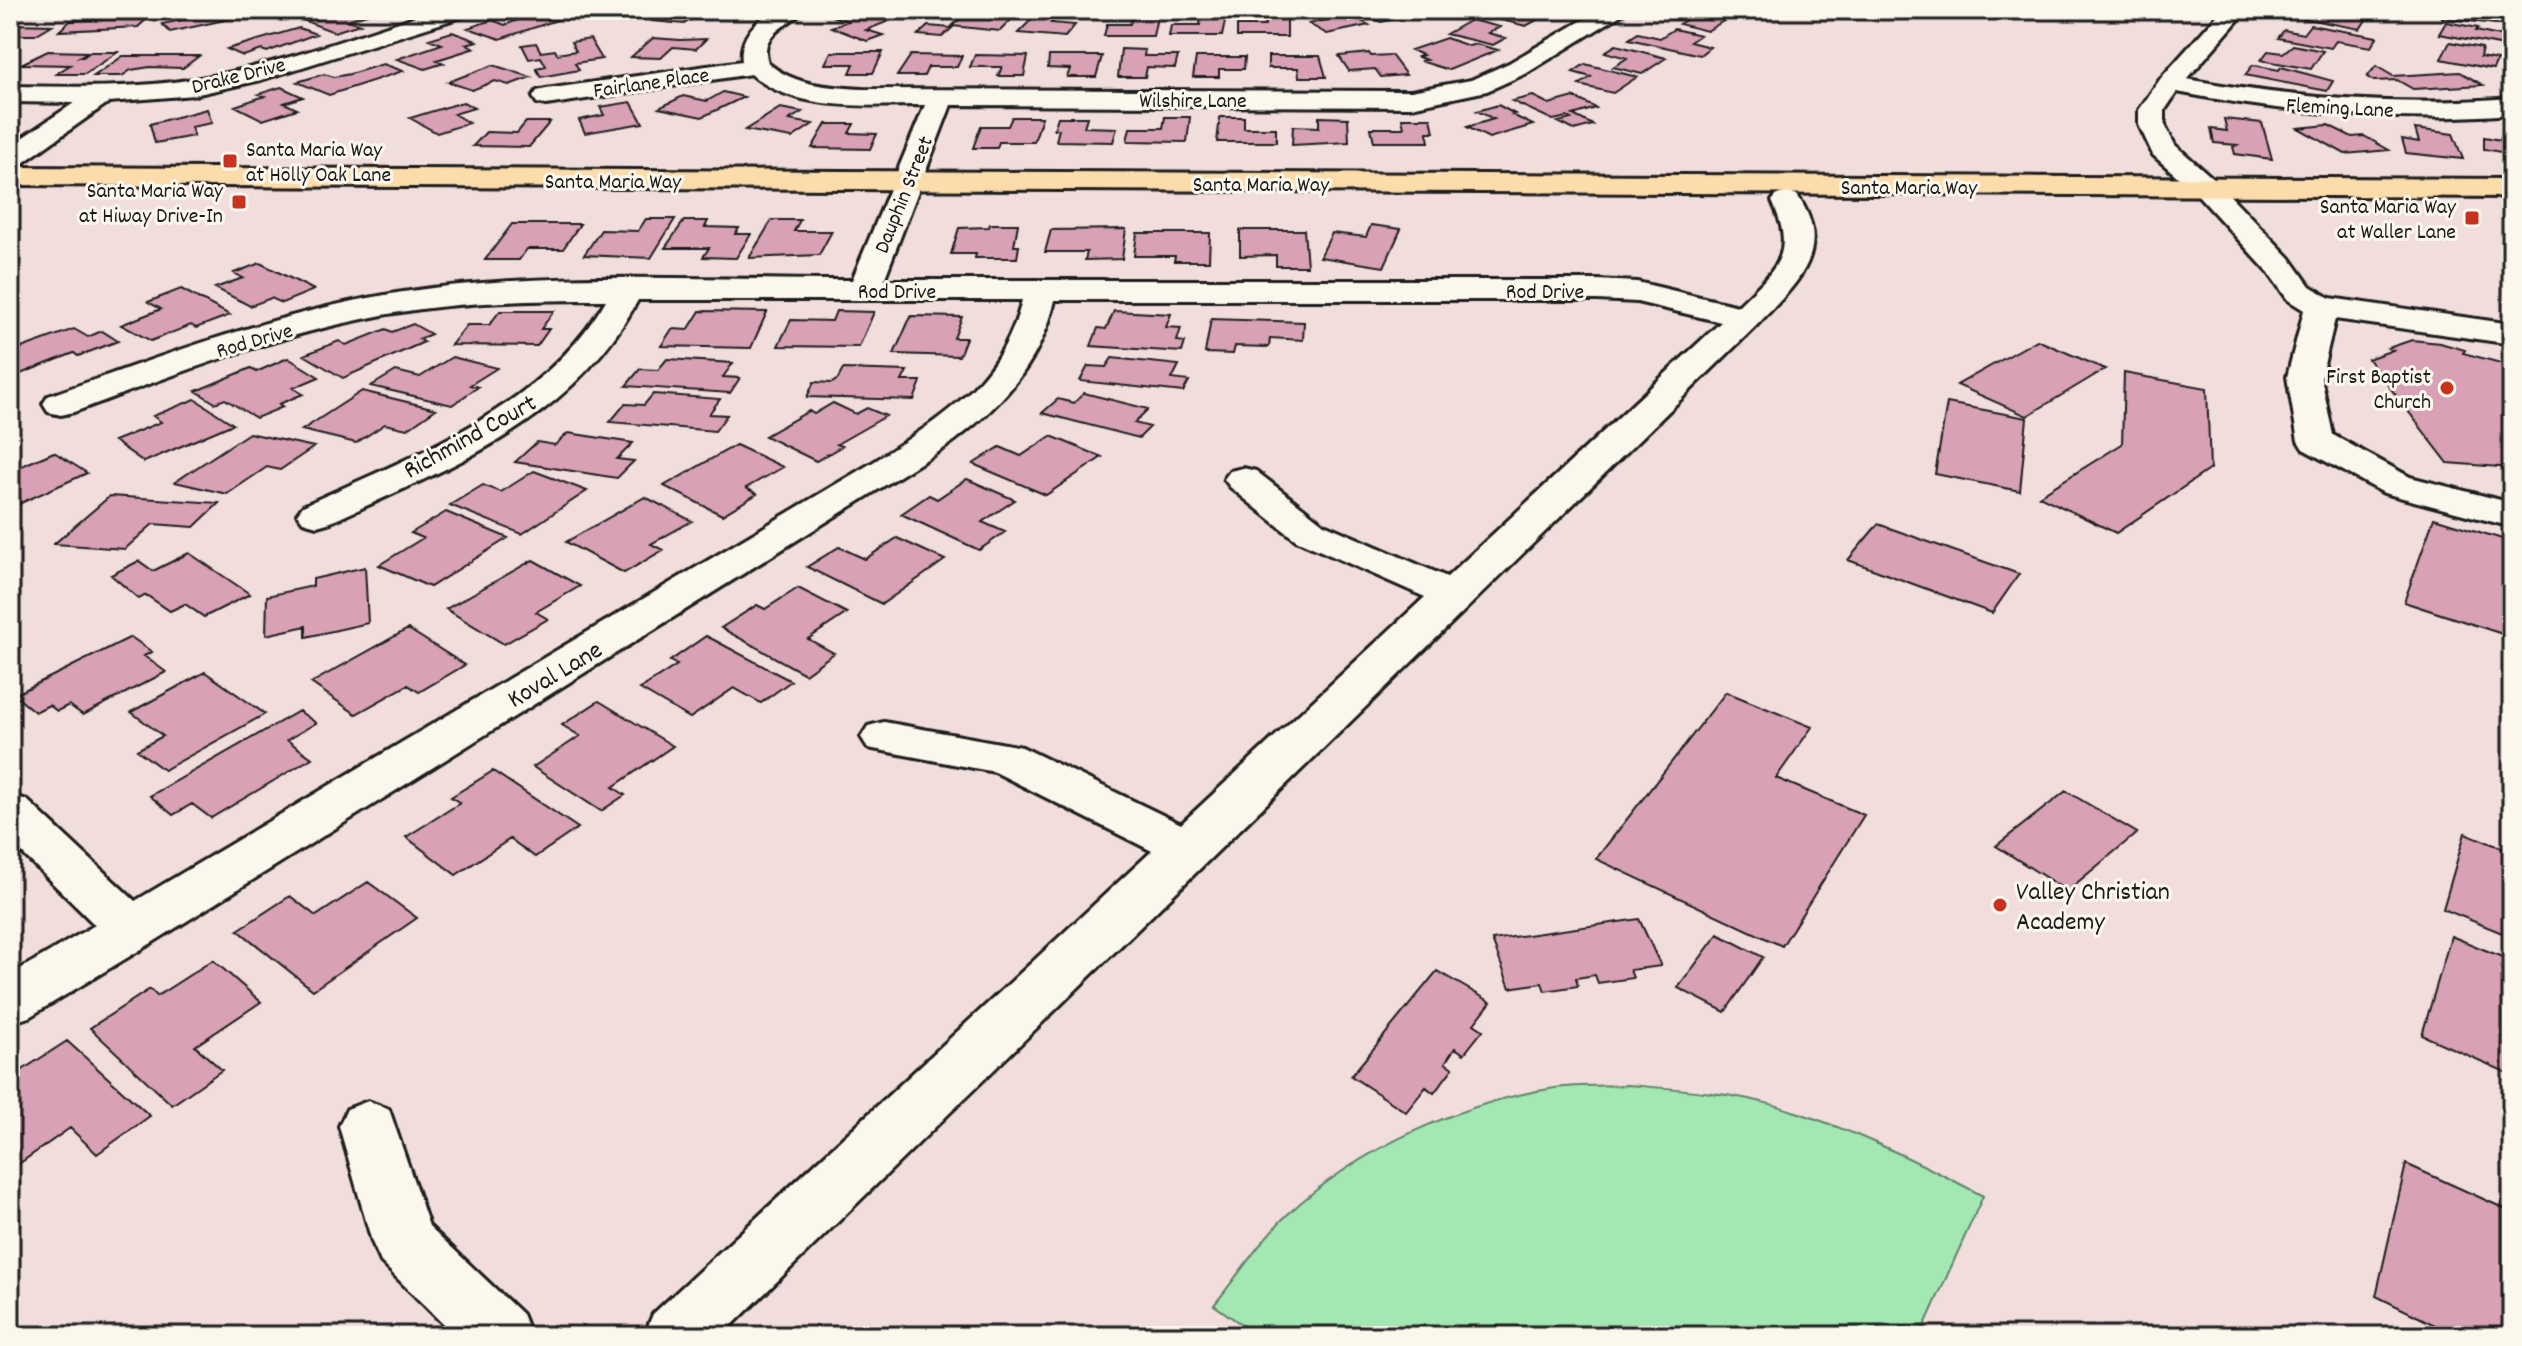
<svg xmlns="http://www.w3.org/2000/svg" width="2522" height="1346" font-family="Dekko,sans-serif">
  <rect width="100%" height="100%" fill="#f0dddc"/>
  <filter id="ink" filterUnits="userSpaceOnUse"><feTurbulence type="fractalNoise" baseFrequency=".0125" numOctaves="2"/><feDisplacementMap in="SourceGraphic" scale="16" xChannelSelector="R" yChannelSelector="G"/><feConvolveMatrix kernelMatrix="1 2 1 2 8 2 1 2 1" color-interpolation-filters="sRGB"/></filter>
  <g filter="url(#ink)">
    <path fill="#a3e7b3" stroke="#608268" stroke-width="2" d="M1628,1085C1677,1089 1727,1092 1774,1105C1848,1127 1915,1160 1983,1196L1920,1336H1258L1214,1305C1238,1276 1260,1240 1287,1215C1356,1150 1461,1102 1555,1088C1579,1085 1604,1086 1628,1085Z"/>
    <path fill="#d8a1b5" stroke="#1c1c1c" stroke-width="2" d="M208,10H242L248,15L170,32L162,24L212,14Z
      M344,10H380L347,20L360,24L334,32L305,21Z
      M670,10H726L715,18L697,16L684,24L653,21Z
      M1341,10L1369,25L1327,34L1309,24L1330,19L1319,13Z
      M1354,10H1413L1420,14L1381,22Z
      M1489,10H1526L1517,14L1539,19L1526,26L1480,15Z
      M1673,10H1702L1730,17L1707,31L1679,24L1691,17L1670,12Z
      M2301,10L2332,15L2335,11L2368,17L2360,29L2296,17Z
      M2446,10H2468L2512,18V26L2442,18Z
      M541,11L563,18L500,39L468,28L492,20L505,25Z
      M852,11L889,21L866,30L883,35L867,41L831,27L848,21L834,17Z
      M998,12L1018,13L1000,31L952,26L963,16L990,19Z
      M1037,14L1058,16L1051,23L1075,25L1065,37L1018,33Z
      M149,17L138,27L59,31L70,21Z
      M1132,17H1157L1153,36H1104L1107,24H1130Z
      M1201,17H1226L1222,36H1169L1171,25H1200Z
      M1264,18H1287V37H1237V26H1265Z
      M1471,20L1500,27L1488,33L1506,38L1493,45L1446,34Z
      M2446,22L2478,28L2476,31L2508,38L2505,46L2439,34Z
      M10,24L52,25L35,35H10Z
      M2310,25L2377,37L2371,47L2336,41L2331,48L2278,38L2284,30L2303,34Z
      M928,26L952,28L942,37L918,35Z
      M299,28L316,34L267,52L262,50L243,56L227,49Z
      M1674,29L1700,35L1690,42L1710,47L1700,55L1629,39L1638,33L1660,38Z
      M452,32L477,41L466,44L475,48L437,60L444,63L425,69L397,59L442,44L429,39Z
      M653,38L680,40L706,39L696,49L673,47L661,58L631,57Z
      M1446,38L1469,46L1476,44L1498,50L1449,70L1420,61L1426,60L1418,57L1423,55L1411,50Z
      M590,39L602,59L575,63L579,70L541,77L536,68L546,66L541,57L529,59L522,45L536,43L541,52L555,50L557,54L576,51L571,42Z
      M2450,42L2482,48L2480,57L2497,60L2493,69L2441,59Z
      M1616,45L1639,51L1666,58L1642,74L1613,67L1627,58L1605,52Z
      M2293,45L2323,51L2311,69L2261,60L2268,51L2283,53Z
      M1121,49L1145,50L1144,56H1178L1175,68L1147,67L1145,77H1118Z
      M48,51L87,52L79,57H83L90,52H118L85,74H56L70,65L21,64Z
      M831,52H883L873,73H850L854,64H825Z
      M1369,53L1371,56L1391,55L1406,75L1381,77L1375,69L1349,71L1339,56Z
      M911,55L962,56L957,67H928L924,76H897Z
      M975,55L1028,56L1024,76H998L1002,67H970Z
      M123,56H199L183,68L150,67L131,70L122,76H94Z
      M1049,56H1102L1096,77H1067L1070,69L1048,68Z
      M1268,56H1320L1326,77H1299L1298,68H1268Z
      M1196,57H1245L1244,69H1219V77H1193Z
      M383,64L403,71L329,95L297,82L324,74L334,77L350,74Z
      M1585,64L1637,77L1613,93L1579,85L1591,77L1573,72Z
      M493,65L531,77L509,85L495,81L472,90L448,82Z
      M2253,65L2279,70L2281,67L2333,81L2327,91L2245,75Z
      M2376,66L2393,76L2460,72L2483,85L2413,89L2397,80L2374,81L2367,77Z
      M281,87L303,97L284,103L297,109L263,120L235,106L265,96L259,94Z
      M723,92L744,97L702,117L659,108L683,96L707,101Z
      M1533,96L1549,104L1574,97L1596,108L1573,115L1593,125L1574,130L1558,122L1571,119L1567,117L1553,120L1512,101Z
      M463,102L474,108L454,114L469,123L437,133L410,118Z
      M631,102L643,123L585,133L579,120L604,115L600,107Z
      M1498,105L1515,114L1512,115L1533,125L1489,138L1467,127L1494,119L1477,111Z
      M780,108L802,112L789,120L813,124L792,138L745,130Z
      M207,109L212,123L191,127L194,136L155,143L150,124Z
      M1012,117H1042L1034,142H999L997,148H973L981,126H1008Z
      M1058,117H1087L1084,127L1117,128L1113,142L1056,141L1059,129H1054Z
      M1165,117H1190L1187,142L1127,141L1130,128H1163Z
      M1220,117H1244V128H1276V142H1217Z
      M1319,117L1348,118L1349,142L1292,145L1293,126L1319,127Z
      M1402,118H1431L1434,132H1427L1429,142H1374L1371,128H1404Z
      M2224,119L2262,123L2272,159L2235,154L2233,147L2237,145L2214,143L2211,129L2227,131Z
      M526,122H550L529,147L473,146L486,132L517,133Z
      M826,124H854L849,133L877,134L870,149L812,148Z
      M2328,125L2352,137L2364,136L2389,150L2345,154L2298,128Z
      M2415,129L2453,134L2463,159L2406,153L2402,139L2419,142Z
      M2506,129L2512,130V154L2484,149V137L2501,140V136L2506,137Z
      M646,219H675L651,258L584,255L601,230L638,231Z
      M772,220H800L794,231H832L819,255L749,258Z
      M684,221H708L705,227L739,228L735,234H751L736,258L703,257L709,248H665Z
      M512,224H580L563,249H527L519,260H485Z
      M990,224H1018L1014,246H1019L1017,258H975L976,254H951L959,228L989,227Z
      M1371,225L1401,229L1384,267L1320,257L1332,233L1366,237Z
      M1126,229L1122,259L1085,260L1087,252H1045L1051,230Z
      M1240,230H1304L1307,266H1276V255L1240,256Z
      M1137,233H1210L1209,261H1174L1175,256H1134Z
      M260,263L314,290L282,303L271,298L250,306L215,288L243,278L234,273Z
      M181,289L230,315L196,328L191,325L151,341L121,325L161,309L148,302Z
      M500,311H554L541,329H549L537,346L451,345L467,325H489Z
      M700,311L767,312L751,348L661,346L672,329L688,330Z
      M836,311L874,312L859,347L778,346L791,320L832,321Z
      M1114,311L1171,314L1166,327L1181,328L1177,341L1185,342L1182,352L1091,346L1098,328L1106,329Z
      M911,316L962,317L954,338H966L959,356L894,354Z
      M1211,319L1304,322L1303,340L1270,338L1269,347L1235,346L1233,354L1205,353Z
      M413,324L431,334L419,339L424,342L343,378L304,355L339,341L346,345L386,329L392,332Z
      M74,329L88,337L102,331L118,341L78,356L74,353L10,378V352Z
      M2037,340L2105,369L2027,416L1957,385Z
      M2412,340L2440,343L2465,350L2463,353L2512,366V468L2448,463L2368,359L2393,350L2388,348Z
      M452,357L497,368L470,385L478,387L452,405L371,386L396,371L420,377Z
      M288,358L319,377L293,388L303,394L279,404L283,407L256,418L225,399L215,403L196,391L251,368L256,372Z
      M1112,358L1179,365L1172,379L1189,381L1183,392L1080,381L1088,366L1106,367Z
      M667,359L733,363L723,377L740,378L730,393L626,386L640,369L658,370Z
      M843,369L907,371L902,381H921L914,400L807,397L814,382L832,383L838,379Z
      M2124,373L2207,388L2210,469L2116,533L2039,496L2122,444Z
      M362,391L436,409L407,429L385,424L356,443L302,430Z
      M1084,393L1148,409L1134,423L1150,427L1139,438L1042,413L1058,399L1074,403Z
      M653,394L720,399L709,414L727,415L715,431L610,422L625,404L644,405Z
      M195,399L233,424L144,462L114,441L161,422L153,416Z
      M833,403L856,414L867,408L886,416L837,444L842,446L816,461L765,436L809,411L814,414Z
      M1947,403L2027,418L2020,491L1935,474Z
      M249,433L314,447L280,470L267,467L227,494L175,482Z
      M568,433L633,443L617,459L634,461L617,478L515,462L537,442L555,445Z
      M1051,436L1102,457L1046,495L973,464L1000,447L1021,456Z
      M736,445L783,467L746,488L757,494L722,515L664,486Z
      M54,452L87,473L10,508V471Z
      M534,471L587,491L522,534L450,505L483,485L501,492Z
      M967,479L1015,500L982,522L1005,532L979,550L901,514L929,495L937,499Z
      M110,496L219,503L194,527L153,524L125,549L54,544Z
      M645,497L692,521L651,544L663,550L624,573L566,542Z
      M446,512L508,538L430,587L379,565L423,538L411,533Z
      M2434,518L2512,542V637L2404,602Z
      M1878,524L2019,574L1992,613L1848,560Z
      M897,538L945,560L882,604L807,567L839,547L865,559Z
      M189,553L250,594L204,617L185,604L170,611L146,595L139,599L111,575L139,561L153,571Z
      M533,560L580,586L536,612L548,619L504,644L446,609Z
      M365,567L368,623L306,637V626L266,635L267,596L313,586V579Z
      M798,588L847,613L808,639L834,653L805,674L721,628L757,605L765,609Z
      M408,629L465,665L419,692L408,685L356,714L311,683Z
      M706,636L714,640L791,681L761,703L734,688L690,718L640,689L677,665L670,661Z
      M131,637L152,652L144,656L166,672L83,715L69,705L57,711L49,705L35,712L14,695Z
      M205,672L265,714L164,770L137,750L163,736L131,712Z
      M1726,692L1812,727L1776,778L1864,815L1782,946L1596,859Z
      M599,701L673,746L613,787L625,795L601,811L533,767L580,736L562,725Z
      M299,711L316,723L287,740L312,758L211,818L192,804L173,815L150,796Z
      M493,771L578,828L535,857L510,839L456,875L406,837L460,803L451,797Z
      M2066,791L2137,833L2067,891L1996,846Z
      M2465,833L2512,852V937L2443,909Z
      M368,882L417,918L313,990L238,930L290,896L316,916Z
      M1639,919L1661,966L1630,970L1633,978L1598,983L1595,975L1576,978L1578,986L1545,991L1542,983L1510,988L1492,940Z
      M1718,934L1763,957L1725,1012L1678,988Z
      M2451,936L2512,961V1075L2422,1035Z
      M213,960L261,1002L195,1046L222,1070L172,1105L90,1028L150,989L157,996Z
      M1437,971L1491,1002L1474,1024L1483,1030L1464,1054L1455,1048L1445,1063L1453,1068L1434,1093L1426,1087L1406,1112L1351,1076Z
      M67,1041L150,1116L97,1154L70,1128L10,1170V1078Z
      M2406,1164L2512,1212V1336H2457L2376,1296Z"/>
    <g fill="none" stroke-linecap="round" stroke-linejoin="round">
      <defs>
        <path id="minor" d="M436,10H472L468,15L261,80L194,95L109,102L20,165L10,167V146L74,103L10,102V86C71,87 133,89 194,79C277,66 356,35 436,10Z
          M774,10H803C788,28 758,32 768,63C795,86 828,87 863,89L1411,91L1471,80L1509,63L1600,10H1629L1527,73L1487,91L1411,107L951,105L884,280H1597L1637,282L1738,306C1776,269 1797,255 1772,201L1777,195L1787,192L1797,195C1836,251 1795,285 1757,325L721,1336H644L653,1314L1152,851L995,772L868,748L861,737L868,726L884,722L1022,747L1181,824L1425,597L1296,540L1230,487L1224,479L1230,471L1243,468L1256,471L1324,524L1447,577L1721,322L1637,302L1597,300H1055C1040,367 997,410 943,449L150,944L29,1017L10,1023V975L95,925L10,841V795L27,800L135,901L875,461C942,417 1002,383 1022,300H638C570,424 452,466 331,522L317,526L303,522L297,514L303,506C414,455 542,410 606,300C524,300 443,302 363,319C264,339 168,377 74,412L61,415L48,412L43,404L48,396C158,358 270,315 385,295C534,269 701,280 852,280L925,105C870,105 796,113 751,74L546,105L537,103L533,97L537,91L546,89L742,61C739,38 755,21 774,10Z
          M2222,10H2247L2187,79C2295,99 2402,107 2512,98V114C2399,123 2289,114 2177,92L2165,110V125L2175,145L2216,181L2290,258L2310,286L2330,298L2512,324V344L2335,319L2321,377L2333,435L2410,477L2512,503V527L2384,493L2303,449L2298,441L2287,377L2304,310L2288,300L2268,272L2196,193L2153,155L2139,125V110L2161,78Z
          M368,1101L389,1109L429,1226L522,1314L531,1336H455L381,1262L372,1242L339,1126L347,1109Z"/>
        <path id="major" d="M10,167L2512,179V197L10,185Z"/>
      </defs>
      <use href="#minor" stroke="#1c1c1c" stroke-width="6"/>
      <use href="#major" stroke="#1c1c1c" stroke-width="6"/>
      <use href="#minor" fill="#fbf7ec" fill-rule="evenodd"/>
      <use href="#major" fill="#fddcac" fill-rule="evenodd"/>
    </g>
  </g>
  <g fill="#c8321e" stroke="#fbf7ec" stroke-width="3">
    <rect x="222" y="153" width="16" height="16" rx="4"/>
    <rect x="231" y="194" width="16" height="16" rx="4"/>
    <rect x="2464" y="210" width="16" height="16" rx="4"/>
    <circle cx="2447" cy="388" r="8"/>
    <circle cx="2000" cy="905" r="8"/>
  </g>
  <g text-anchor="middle" stroke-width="6" stroke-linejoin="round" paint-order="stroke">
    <g font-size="22" fill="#1c1c1c" stroke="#fbf7ec">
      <text transform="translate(238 74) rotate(-14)" y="8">Drake Drive</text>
      <text transform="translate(651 81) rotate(-8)" y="8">Fairlane Place</text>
      <text x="1193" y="107">Wilshire Lane</text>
      <text transform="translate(2340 106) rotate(3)" y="8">Fleming Lane</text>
      <text x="613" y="188">Santa Maria Way</text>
      <text x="1261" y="191">Santa Maria Way</text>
      <text x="1909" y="194">Santa Maria Way</text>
      <text transform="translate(902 194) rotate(-68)" y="8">Dauphin Street</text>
      <text x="897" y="298">Rod Drive</text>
      <text x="1545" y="298">Rod Drive</text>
      <text transform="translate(254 339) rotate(-16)" y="8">Rod Drive</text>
    </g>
    <g font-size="22" fill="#1c1c1c" stroke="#fbf7ec" text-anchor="end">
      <text x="246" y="156" text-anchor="start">Santa Maria Way<tspan x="246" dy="25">at Holly Oak Lane</tspan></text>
      <text x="223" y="197">Santa Maria Way<tspan x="223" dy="25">at Hiway Drive-In</tspan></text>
      <text x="2456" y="213">Santa Maria Way<tspan x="2456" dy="25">at Waller Lane</tspan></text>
      <text x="2431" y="383">First Baptist<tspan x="2431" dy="25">Church</tspan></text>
    </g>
    <g font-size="26" fill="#1c1c1c" stroke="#fbf7ec">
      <text transform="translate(469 435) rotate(-29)" y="9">Richmind Court</text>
      <text transform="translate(554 673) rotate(-31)" y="9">Koval Lane</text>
    </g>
    <g font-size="26" fill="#1c1c1c" stroke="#fbf7ec" text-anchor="start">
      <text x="2016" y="899">Valley Christian<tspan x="2016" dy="30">Academy</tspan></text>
    </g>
  </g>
  <rect width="2522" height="1346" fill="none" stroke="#fbf7ec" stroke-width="40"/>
  <rect x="20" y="20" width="2482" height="1306" fill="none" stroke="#1c1c1c" stroke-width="3" filter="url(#ink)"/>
</svg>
